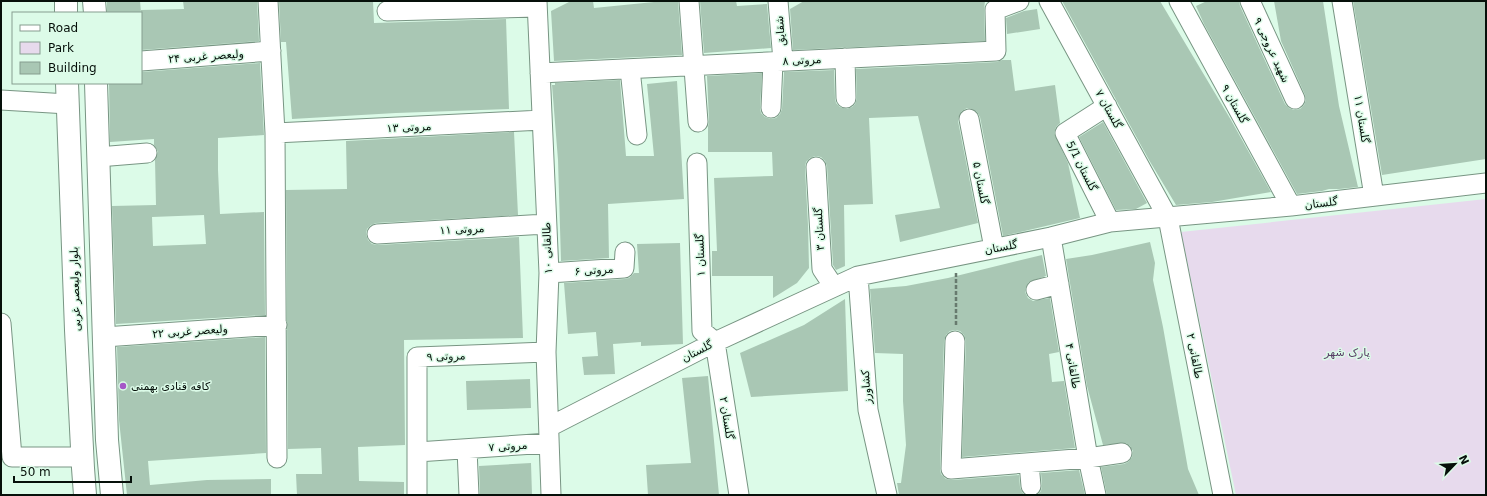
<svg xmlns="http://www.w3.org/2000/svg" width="1487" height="496" font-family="'DejaVu Sans',Cairo,sans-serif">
  <rect width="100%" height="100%" fill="#dcfbe8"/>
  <path fill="#e7daed" d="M1486,199V495H1236L1181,232Z"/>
  <path fill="#a9c7b4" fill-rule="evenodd" d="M107,1H140L141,13H107Z
    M183,1H257L259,41L141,50V10L184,9Z
    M279,1H373L374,23L506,19L509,109L396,113L292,119L286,42H281Z
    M571,1H593L594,8L664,1H678L682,55L554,61L551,11Z
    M700,1H736L737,6L767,4L771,48L704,53Z
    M804,1H985L984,10L985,41L793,50L790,9Z
    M1062,1H1160L1231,120L1271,192L1212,202L1176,205L1149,160Z
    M1207,1H1239L1240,6L1285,104L1289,108L1294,110L1300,109L1304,105L1306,100L1305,95L1281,41L1274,1H1323L1339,106L1358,187L1339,189H1329L1322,191L1297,194L1204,24L1196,6Z
    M1353,1H1486V159L1382,175Z
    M1037,9L1040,29L1007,34L1006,18L1024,11Z
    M1002,60H1011L1015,91L1055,85L1060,123L1056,127L1054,133L1068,163L1080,218L1003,236L980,117L977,112L972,109L967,108L962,111L959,116L958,121L978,223L900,242L895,215L940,208L918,116L869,118L873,204L844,205L845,266L836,270L833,265L827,166L825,161L821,157L815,156L810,158L806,162L805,168L808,225L809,268L797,283L773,298V276H712V251H717L714,178L773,176L772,152H708V127L709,121L707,76L762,73L760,108L761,113L765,117L771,119L776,118L780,114L782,109L784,72L834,70L835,98L836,103L840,107L847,109L852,107L855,104L857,98L856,69L997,62Z
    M260,63L264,135L218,138V170L220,214L264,212L265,315L116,324L112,206L156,205L155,160L158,152L154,145V139L110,142L109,83H141V72ZM204,215L206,244L153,246L152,217Z
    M620,80L626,156H654L647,84L677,81L684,199L608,204L609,258L561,261L558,160L552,85H555V83Z
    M1103,122L1147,203L1136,209L1116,210L1079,137Z
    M514,132L518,215L376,223L371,225L367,229L366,234L368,240L372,244L378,245L519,237L523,338L404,340L405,445L358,447L359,481L404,482V495H297L296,474H322L321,448L288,449L286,190L347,189L346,141Z
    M1150,242L1155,263L1153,280L1163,327L1188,469L1199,495H1107L1101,467L1124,464L1128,462L1132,457L1133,451L1130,446L1126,443L1103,445L1087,386L1066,259L1092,255Z
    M680,243L683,344L641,346V342L613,344L615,374L584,375L582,357L598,356L596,332L568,334L564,283L625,279L629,278L634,273H639L637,244Z
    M1042,255L1046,276L1029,282L1026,287L1025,292L1028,298L1033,301L1050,298L1059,352L1049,354L1052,382L1064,381L1075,448L962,457L966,341L964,335L960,331L955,330L950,331L946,335L944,341L940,469L941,474L946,479L952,480L1019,475L1020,487L1022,492L1025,495H899L897,483H901L906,445L903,401V354L875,353L870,289L906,286L948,278Z
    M845,299L848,391L751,397L740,353L804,325Z
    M265,337L266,453L148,461L150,485L207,480L271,479V495H127L119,420L117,347Z
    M708,376L719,495H648L646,465L691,463L682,378Z
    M530,379L531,408L467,410L466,381Z
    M531,463L532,495H480L479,466Z
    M1079,470L1085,495H1037L1041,491L1042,485L1041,473Z"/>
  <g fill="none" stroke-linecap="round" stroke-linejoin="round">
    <defs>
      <path id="street" d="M268,1L275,133L277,458
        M537,1L549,273L546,352L551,495
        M689,1L698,122
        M778,1L783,61
        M1049,1L1168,218L1223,495
        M1179,1L1291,206
        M1250,1L1295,99
        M1342,1L1374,196
        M387,11L537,7
        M845,58L846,98
        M141,61L271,51
        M630,69L637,135
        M540,73L996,51L995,10L1019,1
        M1,100L68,104
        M1107,106L1065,133L1110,222
        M771,108L773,62
        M969,119L994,248
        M275,133L542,120
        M98,157L147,153
        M697,163L702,331L715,342L739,495
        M816,167L822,269L834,287
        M377,234L546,224
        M1051,237L1088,458L1096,495
        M549,273L624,268L625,252
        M858,276L868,410L887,495
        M1036,290L1059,284
        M1,323L12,457H82
        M104,337L277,325
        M955,341L951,469L1088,458L1122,453
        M549,427L715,342L858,276L1051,237L1110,222L1291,206L1486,183
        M467,449L469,495
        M417,452L549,443
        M1029,463L1031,486
        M417,495V357L546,352"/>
      <path id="secondary" d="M66,1V13
        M94,1L95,13
        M67,83L76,330L83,468L85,495
        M96,83L107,440L112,495"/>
    </defs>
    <use href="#street" stroke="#789583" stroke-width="21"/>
    <use href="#secondary" stroke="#789583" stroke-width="24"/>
    <path stroke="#677a6e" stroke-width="2.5" stroke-dasharray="4 2" stroke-linecap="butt" d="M956,325V272"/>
    <use href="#street" stroke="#fff" stroke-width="19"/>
    <use href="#secondary" stroke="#fff" stroke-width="22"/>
  </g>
  <circle fill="#a556c7" stroke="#dcfbe8" stroke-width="1.5" cx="123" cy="386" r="4"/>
  <g text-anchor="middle" stroke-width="3" stroke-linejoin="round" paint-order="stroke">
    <g font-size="11" fill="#06100a" stroke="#dcfbe8">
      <text transform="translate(780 31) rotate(-94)" y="4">شقایق</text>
      <text transform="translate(1272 50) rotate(65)" y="4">شهید عروجی ۹</text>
      <text transform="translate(206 56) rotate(-4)" y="4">ولیعصر غربی ۲۴</text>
      <text transform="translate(802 60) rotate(-3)" y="4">مروتی ۸</text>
      <text transform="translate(1235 104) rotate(61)" y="4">گلستان ۹</text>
      <text transform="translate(1109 109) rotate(61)" y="4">گلستان ۷</text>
      <text transform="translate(1362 119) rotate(81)" y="4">گلستان ۱۱</text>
      <text transform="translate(409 127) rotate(-3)" y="4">مروتی ۱۳</text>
      <text transform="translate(1082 166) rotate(63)" y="4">گلستان 5/1</text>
      <text transform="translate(981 183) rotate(79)" y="4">گلستان ۵</text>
      <text transform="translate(1321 203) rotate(-7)" y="4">گلستان</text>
      <text transform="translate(462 229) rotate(-3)" y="4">مروتی ۱۱</text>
      <text transform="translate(819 229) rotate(-93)" y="4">گلستان ۳</text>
      <text transform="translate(1001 247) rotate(-11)" y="4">گلستان</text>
      <text transform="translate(547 248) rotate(-92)" y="4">طالقانی ۱۰</text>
      <text transform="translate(700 255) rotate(-92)" y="4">گلستان ۱</text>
      <text transform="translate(594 270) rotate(-4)" y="4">مروتی ۶</text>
      <text transform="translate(75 289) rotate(-92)" y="4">بلوار ولیعصر غربی</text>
      <text transform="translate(190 331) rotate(-4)" y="4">ولیعصر غربی ۲۲</text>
      <text transform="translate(697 351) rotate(-27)" y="4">گلستان</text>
      <text transform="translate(446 356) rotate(-2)" y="4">مروتی ۹</text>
      <text transform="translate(1195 356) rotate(79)" y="4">طالقانی ۲</text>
      <text transform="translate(1073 366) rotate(81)" y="4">طالقانی ۴</text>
      <text transform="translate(866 387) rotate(-94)" y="4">کشاورز</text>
      <text transform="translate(727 418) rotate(81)" y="4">گلستان ۲</text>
      <text transform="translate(508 446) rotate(-4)" y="4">مروتی ۷</text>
    </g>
    <g font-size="11" fill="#593e66" stroke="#dcfbe8">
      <text x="1347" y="356">پارک شهر</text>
    </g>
    <g font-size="11" fill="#06100a" stroke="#dcfbe8" text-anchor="start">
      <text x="131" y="390">کافه قنادی بهمنی</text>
    </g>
  </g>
  <rect width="1487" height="496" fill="none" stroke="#06100a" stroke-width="4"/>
  <rect x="12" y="12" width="130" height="72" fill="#dcfbe8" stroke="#869d8f"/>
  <rect x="20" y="25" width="20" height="6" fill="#ffffff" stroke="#869d8f"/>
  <text x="48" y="32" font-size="12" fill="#06100a">Road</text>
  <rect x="20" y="42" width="20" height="12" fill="#e7daed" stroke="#869d8f"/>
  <text x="48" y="52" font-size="12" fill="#06100a">Park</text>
  <rect x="20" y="62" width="20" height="12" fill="#a9c7b4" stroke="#869d8f"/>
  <text x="48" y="72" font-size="12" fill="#06100a">Building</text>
  <g transform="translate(1455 464) rotate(65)" stroke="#dcfbe8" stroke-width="3" paint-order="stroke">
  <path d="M0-3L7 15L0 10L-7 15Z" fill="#06100a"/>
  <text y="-6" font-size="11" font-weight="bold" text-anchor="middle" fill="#06100a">N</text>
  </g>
  <path d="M14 476v6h117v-6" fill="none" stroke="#06100a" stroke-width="2"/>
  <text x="20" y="476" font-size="12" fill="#06100a" stroke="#dcfbe8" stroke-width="3" paint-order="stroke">50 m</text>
</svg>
